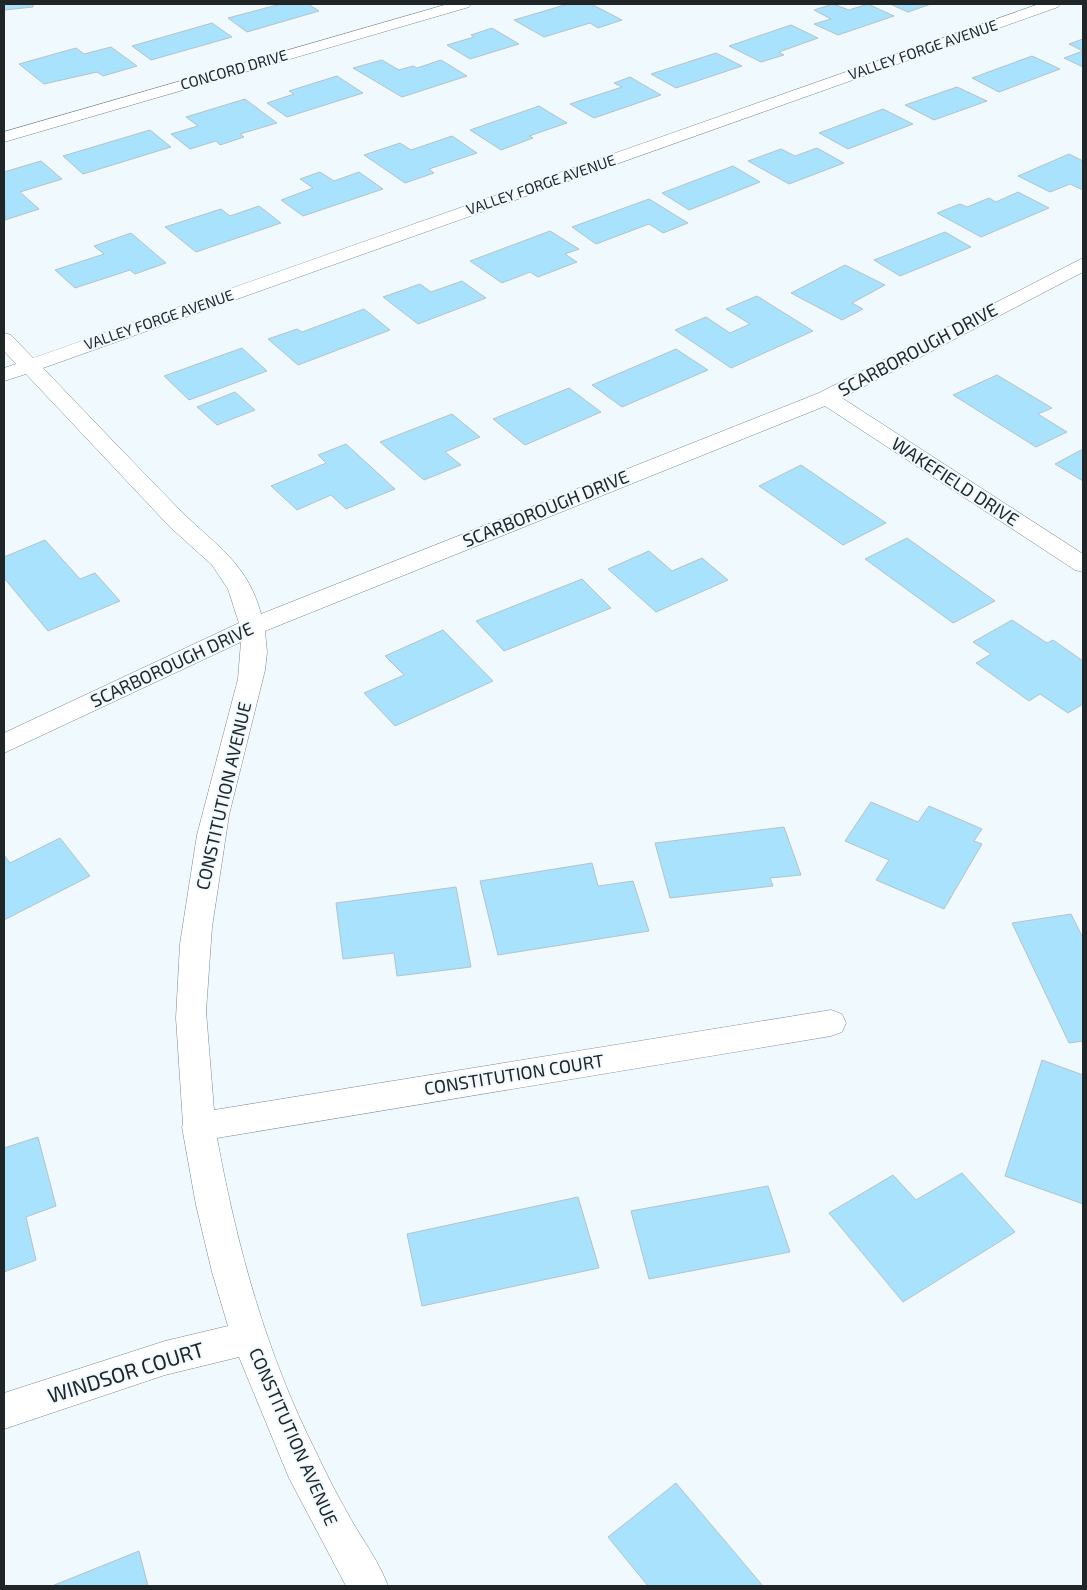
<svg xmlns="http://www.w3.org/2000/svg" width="1087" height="1590" font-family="'Exo 2',sans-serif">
  <rect width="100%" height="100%" fill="#f0f9fe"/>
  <path fill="#a8e2fc" stroke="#b4c3ca" d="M4,4H33V7L4,10Z
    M281,4H308L319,11L247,32L228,18Z
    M568,4H591L622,20L598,28L590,23L544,37L514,20Z
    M833,4L849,10L868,4L894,16L838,35L814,24L831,19L814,10Z
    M890,4H931L908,12Z
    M212,23L232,37L151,60L132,46Z
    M791,25L818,38L779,52L784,55L761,62L729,46Z
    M492,28L519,44L470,59L447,45L474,37L471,35Z
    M1083,39V51L1069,44Z
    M111,47L137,66L103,76L97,72L44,84L19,64L76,48L84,54Z
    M1083,51V67L1064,58Z
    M716,53L742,66L676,88L651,74Z
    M1032,56L1060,69L999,92L972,78Z
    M382,60L399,70L413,66L417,68L441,60L467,76L402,97L353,68Z
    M337,76L363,93L287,117L267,103L294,94L289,91Z
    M630,77L661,95L594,118L570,104L622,87L614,83Z
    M957,87L987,101L934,120L905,105Z
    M245,99L277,123L240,134L244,137L220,145L216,141L190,149L171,134L198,126L186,117Z
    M539,106L567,123L529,136L533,138L501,150L470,130Z
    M883,109L913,124L848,149L819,133Z
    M150,130L171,147L83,174L63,156Z
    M452,136L477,153L429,169L434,173L405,183L364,155L400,143L411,150Z
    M817,148L844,163L789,184L748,161L781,149L795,156Z
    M1069,154L1083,161V190L1070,184L1050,192L1018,176Z
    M41,161L62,179L20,192L39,209L5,220L4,172Z
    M733,166L760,182L689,210L662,193Z
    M320,172L334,181L359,172L383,189L303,216L281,200L313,188L300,179Z
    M1018,192L1049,208L981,237L937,213L960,204L967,207L989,198L996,202Z
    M649,199L688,223L663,233L649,224L596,244L572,227Z
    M259,206L281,223L196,252L165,227L221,209L230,216Z
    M550,231L579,249L565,254L577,262L538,277L530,272L502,283L470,261Z
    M945,232L971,247L900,276L874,260Z
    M131,233L166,263L135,274L130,270L75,288L55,270L104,254L94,246Z
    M845,265L885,285L852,303L863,309L842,320L791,293Z
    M462,281L486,298L418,324L383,297L420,284L431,292Z
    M757,296L813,331L731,368L675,330L706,317L730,333L750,324L726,309Z
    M364,309L390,330L298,365L268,339L297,329L302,332Z
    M242,348L267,371L189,400L164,376Z
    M676,349L708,370L622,407L592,385Z
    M997,375L1052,408L1038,414L1067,432L1036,447L953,395Z
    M569,388L601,412L525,445L493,419Z
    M235,392L255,410L217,425L197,407Z
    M452,414L480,437L445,452L461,465L424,480L380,442Z
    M346,444L395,489L346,509L331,495L297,510L271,486L326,463L318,455Z
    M1083,449V481L1055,464Z
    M801,465L886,523L843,545L759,486Z
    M907,538L995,601L953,623L865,559Z
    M45,540L80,579L95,573L120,601L48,631L4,578V557Z
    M649,551L672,571L702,558L728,580L656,612L608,569Z
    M582,579L611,608L504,651L476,621Z
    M1012,620L1047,643L1053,640L1083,661V704L1068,713L1040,694L1029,701L976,663L991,654L973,642Z
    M443,630L493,681L395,726L364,693L404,675L385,656Z
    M871,802L918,822L929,806L982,829L974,841L982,844L944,909L876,880L889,860L845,841Z
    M784,827L801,875L770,878L773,886L670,898L655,843Z
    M60,838L90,876L4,920V855L10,863Z
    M592,863L598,886L633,881L649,931L498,955L480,881Z
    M456,887L471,967L397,976L394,953L343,959L336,903Z
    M1071,914L1083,938V1041L1069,1043L1012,923Z
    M1042,1060L1083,1075V1204L1005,1176Z
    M38,1137L56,1206L26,1217L36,1260L4,1272V1148Z
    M962,1173L1015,1232L903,1302L829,1213L893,1175L916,1200Z
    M768,1186L790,1252L649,1279L631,1211Z
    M578,1197L599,1268L422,1306L407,1234Z
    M676,1483L763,1586H648L608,1537Z
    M139,1551L148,1586H52Z"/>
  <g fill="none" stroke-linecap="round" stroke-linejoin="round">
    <defs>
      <path id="minor" d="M448,4H472L469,7L4,142V132Z
        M1039,4H1061L1058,7L43,368C87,414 131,460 175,505C210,542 247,560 261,614L819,393L1083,258V272L842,398L1083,554V572L1075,570L825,406L265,631L267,652L265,670L229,815L212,927L206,1011L214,1110L831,1010L842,1014L846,1023L842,1032L831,1036L217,1138C237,1247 266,1353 316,1452C327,1476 340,1500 353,1523C365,1543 380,1564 388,1586H346L289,1478L239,1357L165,1375L4,1429V1393L165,1341L228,1326L212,1272L196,1205L182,1127L183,1124L176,1018L180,944L197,835L238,679L241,642L4,753V733L239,623L228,589L212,565L170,527L26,374L4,381V368L16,364L4,351V333L11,335L33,358Z"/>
    </defs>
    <use href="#minor" stroke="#7b8990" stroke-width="1"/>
    <use href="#minor" fill="#fff" fill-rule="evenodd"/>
  </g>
  <g text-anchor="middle" stroke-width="4" stroke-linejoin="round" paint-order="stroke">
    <g font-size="15" fill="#202628" stroke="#f0f9fe">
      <text transform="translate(923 50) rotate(-19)" y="5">VALLEY FORGE AVENUE</text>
      <text transform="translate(234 70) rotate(-16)" y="5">CONCORD DRIVE</text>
      <text transform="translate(541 185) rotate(-19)" y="5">VALLEY FORGE AVENUE</text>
      <text transform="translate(159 320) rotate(-19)" y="5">VALLEY FORGE AVENUE</text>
    </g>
    <g font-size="18" fill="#202628" stroke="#f0f9fe">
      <text transform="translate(918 350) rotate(-28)" y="6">SCARBOROUGH DRIVE</text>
      <text transform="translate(955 482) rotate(33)" y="6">WAKEFIELD DRIVE</text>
      <text transform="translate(546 509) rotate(-22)" y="6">SCARBOROUGH DRIVE</text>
      <text transform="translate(172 665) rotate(-25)" y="6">SCARBOROUGH DRIVE</text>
      <text transform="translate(224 796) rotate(-77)" y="6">CONSTITUTION AVENUE</text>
      <text transform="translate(514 1075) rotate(-9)" y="6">CONSTITUTION COURT</text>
      <text transform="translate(293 1437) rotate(66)" y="6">CONSTITUTION AVENUE</text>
    </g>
    <g font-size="21" fill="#202628" stroke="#f0f9fe">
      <text transform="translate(126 1373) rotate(-17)" y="7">WINDSOR COURT</text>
    </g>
  </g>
  <rect width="1087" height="1590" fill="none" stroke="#202628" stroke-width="10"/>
</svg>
